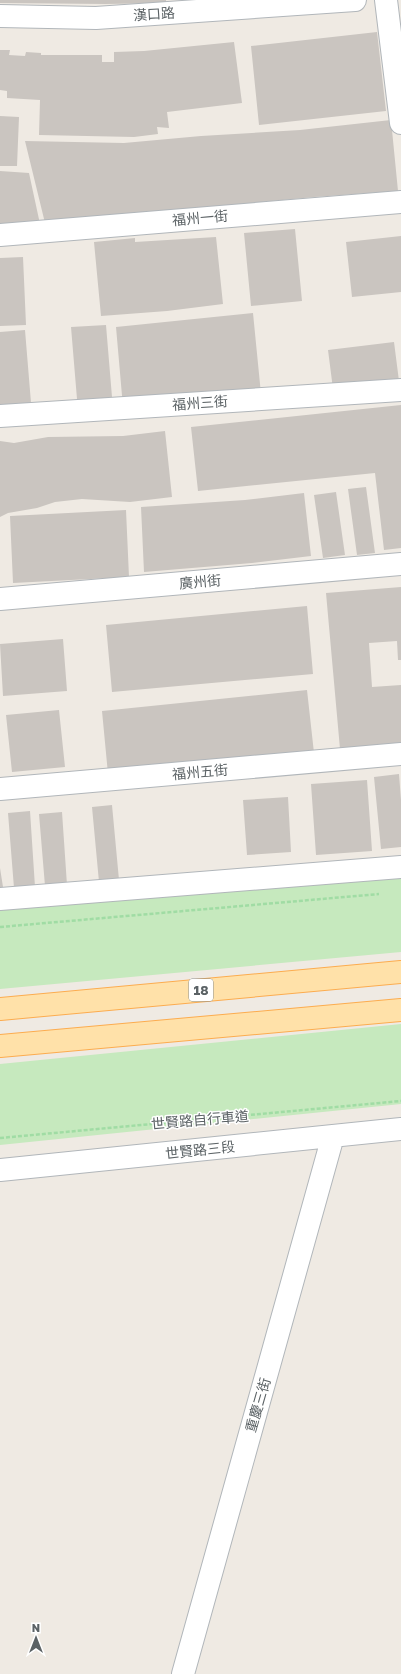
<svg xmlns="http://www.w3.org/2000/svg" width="401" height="1674" font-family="'Golos Text','Noto Sans TC',sans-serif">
  <rect width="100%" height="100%" fill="#efeae3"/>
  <path fill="#c6e9be" d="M401,878V952L0,989V908Z
    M401,1024V1104L0,1145V1064Z"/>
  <path fill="#cac5c0" d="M0,0H166V3L106,4L0,3Z
    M377,32L386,111L259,125L251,46Z
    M234,42L242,103L167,112L169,128L157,127L158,134L134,137L39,135L40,100L7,98V91L0,90V50H10L9,55L25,56L26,52L41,53V55H102V62H114V52L144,51Z
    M0,116L19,117L17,166H0Z
    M391,120L398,191L314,197L45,223L25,141L124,143L201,136L300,130Z
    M0,171L29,173L40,224L0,227Z
    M295,229L302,301L251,306L244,233Z
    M401,236V292L352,297L346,242Z
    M216,237L223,304L167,311L101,316L94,242L135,238V242Z
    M23,257L26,325L0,326V258Z
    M253,313L261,394L123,407L116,327Z
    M106,325L113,409L78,411L71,327Z
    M25,330L32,415L0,417V332Z
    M394,342L399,381L333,389L328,350Z
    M401,405V548L384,550L375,473L198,491L191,427Z
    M165,431L172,497L130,502L82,499L55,502L37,508L8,513L0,517V441L14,443L48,437L123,436Z
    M366,487L375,553L357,555L348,489Z
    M336,492L345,555L323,558L314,495Z
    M304,493L311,556L252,563L144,572L141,507L245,500Z
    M126,510L129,577L13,583L10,516Z
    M401,587V660H398L397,641L369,643L372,687L401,685V743L340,749L326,593Z
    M307,606L313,674L112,692L106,625Z
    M63,639L67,691L3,696L0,644Z
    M307,690L314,753L108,774L102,711Z
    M59,710L65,767L12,772L6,715Z
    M399,774L401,800V847L381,849L374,777Z
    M367,780L372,851L316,855L311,784Z
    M288,797L291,852L247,855L243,800Z
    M112,805L119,880L99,882L92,807Z
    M30,811L35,887L14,888L8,813Z
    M62,812L67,885L45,886L39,814Z
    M0,868L3,887H0Z"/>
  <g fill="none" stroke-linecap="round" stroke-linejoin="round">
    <defs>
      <path id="minor" d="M386,0L401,123
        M0,16L96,18L355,0
        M0,235L401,202
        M0,416L401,390
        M0,599L401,564
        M0,789L401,754
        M0,899L401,867
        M0,1170L401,1129
        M183,1674L333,1136"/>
      <path id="major" d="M0,1009L401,972
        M0,1046L401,1010"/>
    </defs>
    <use href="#minor" stroke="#b1b6ba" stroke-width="24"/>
    <use href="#major" stroke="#fcac4f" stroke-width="24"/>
    <path stroke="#a0dca4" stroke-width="2.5" stroke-dasharray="4 2" stroke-linecap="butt" d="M0,927L379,894
      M0,1138L401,1101"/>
    <use href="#minor" stroke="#fff" stroke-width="22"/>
    <use href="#major" stroke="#ffe1a9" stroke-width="22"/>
  </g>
  <g text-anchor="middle" stroke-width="3" stroke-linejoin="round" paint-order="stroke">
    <rect fill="#fff" stroke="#8c9193" stroke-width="1" x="189" y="979" width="24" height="22" rx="3"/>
    <g font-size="13" font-weight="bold" fill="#5b6265">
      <text x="201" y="995">18</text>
    </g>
    <g font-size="14" fill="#5b6265" stroke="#fff">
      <text transform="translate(154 14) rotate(-4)" y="5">漢口路</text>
      <text transform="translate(200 218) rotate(-5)" y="5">福州一街</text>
      <text transform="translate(200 403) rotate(-4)" y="5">福州三街</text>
      <text transform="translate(200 582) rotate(-5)" y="5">廣州街</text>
      <text transform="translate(200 772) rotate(-5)" y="5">福州五街</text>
      <text transform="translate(200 1120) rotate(-5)" y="5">世賢路自行車道</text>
      <text transform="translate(200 1150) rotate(-6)" y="5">世賢路三段</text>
      <text transform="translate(258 1405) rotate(-74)" y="5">重慶三街</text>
    </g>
  </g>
  <g transform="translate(36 1638)" stroke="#ffffff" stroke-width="3" paint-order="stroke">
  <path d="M0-3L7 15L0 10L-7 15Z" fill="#5b6265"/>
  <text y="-6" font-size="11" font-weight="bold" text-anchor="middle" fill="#5b6265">N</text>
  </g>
</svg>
